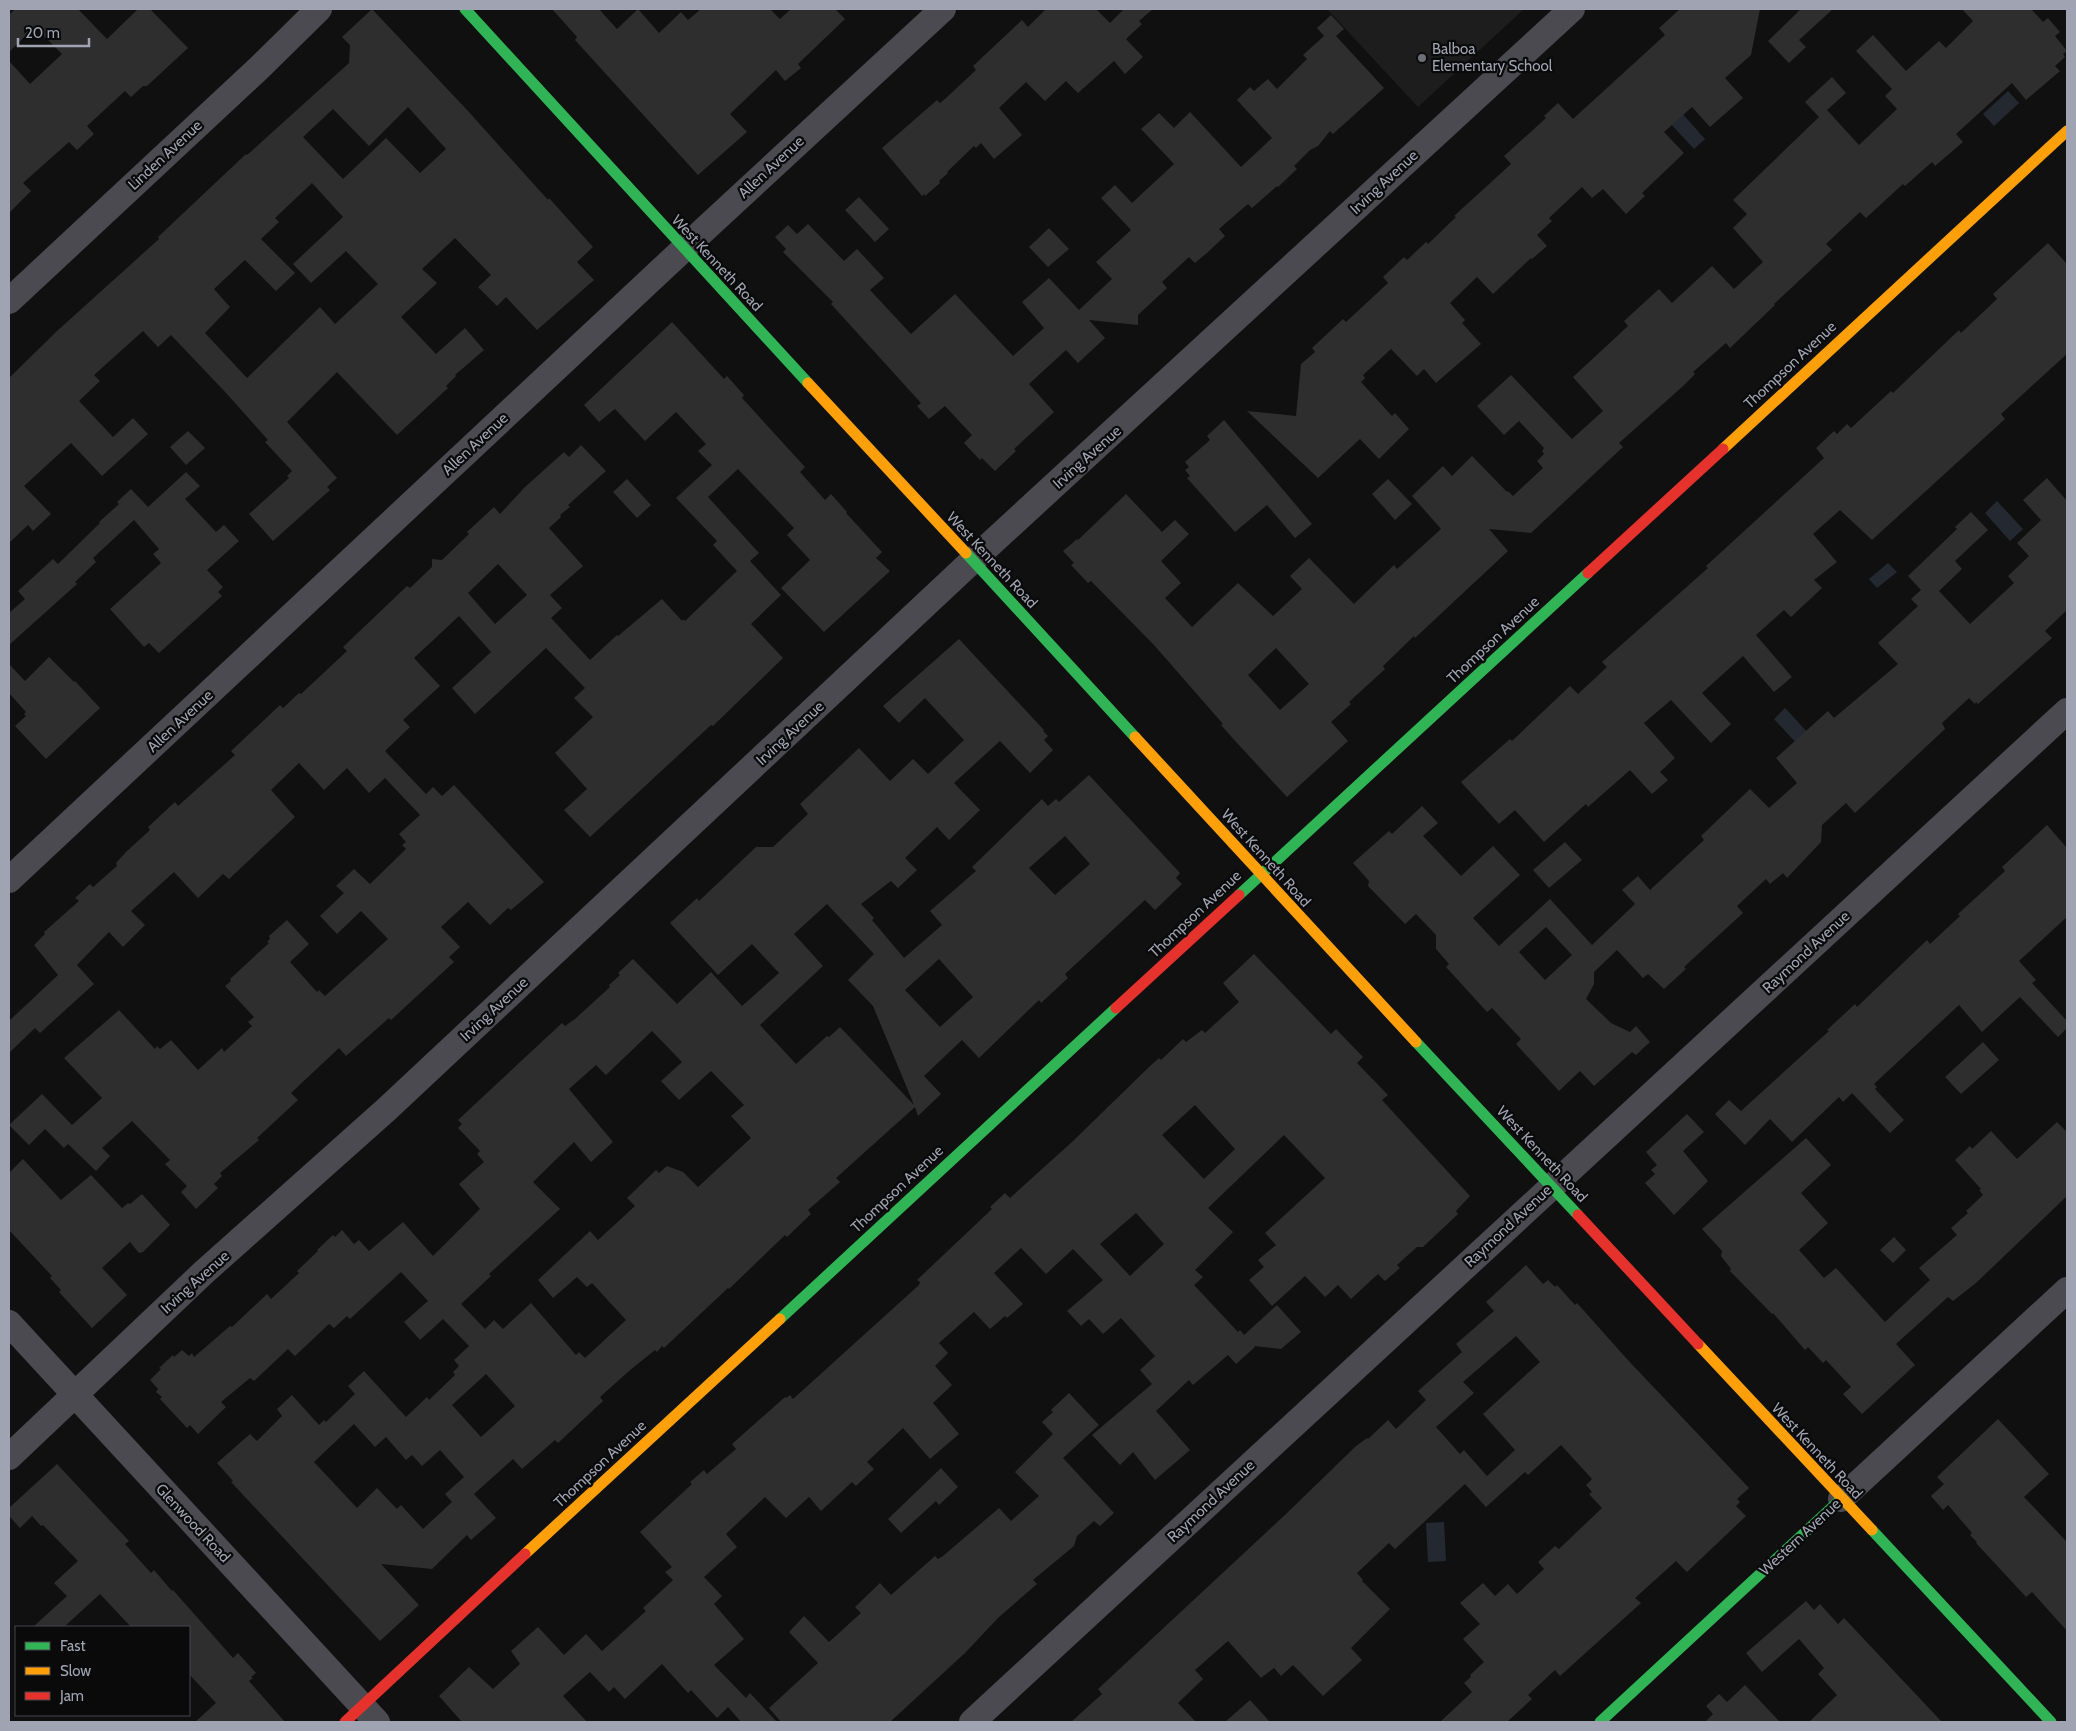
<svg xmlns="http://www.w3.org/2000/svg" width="2076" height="1731" font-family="Cabin,sans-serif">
  <rect width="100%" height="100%" fill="#101010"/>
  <path fill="#1d1d1e" d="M1327,9H1524L1418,107Z"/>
  <path fill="#242931" d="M2008,91L2019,103L1994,126L1983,114Z
    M1679,110L1705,139L1694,149L1668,121Z
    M1997,501L2023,529L2010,541L1985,513Z
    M1888,563L1897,572L1877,588L1869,579Z
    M1785,708L1810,735L1799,746L1774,719Z
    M1444,1522L1446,1561L1428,1562L1426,1523Z"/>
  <path fill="#2e2e2f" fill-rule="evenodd" d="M15,9H78L107,39L138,9H150L188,48L147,86H143L131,97L125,91L87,126L94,134L77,150L69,142L23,183L31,191L9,213V61L30,84L62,54L35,27L9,52V15Z
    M372,9L468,111L548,200L549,198L593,247L577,262L594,280L537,330L506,297L497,306L478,287L491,275L455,238L422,269L437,283L401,317L436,354L465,328L484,350L455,375L456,376L446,386L448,388L397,435L337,372L287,422L337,478L327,487L330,490L273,541L249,514L289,478L287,476L292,471L265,442L268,440L227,394L171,335L158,347L143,331L94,375L100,381L79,401L113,437L133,418L148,434L102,476L71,443L24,486L51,514L33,531L28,525L9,543V378L57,331L159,239L158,237L246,154L247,155L349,63L350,45L342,37ZM408,107L446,149L420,173L386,138L343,179L303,137L333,109L369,146ZM312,183L343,217L293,264L311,283L346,251L378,284L335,324L320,307L247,378L205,333L230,307L214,289L245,260L276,291L295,273L261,239L279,222L275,218Z
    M552,9H599L617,29L638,9L659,33L681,12L688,20L701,9H770L780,19L791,9H835L845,19L798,64L801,68L785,81L776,70L730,114L747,132L698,175L575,40L577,37Z
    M1046,9H1096L1110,23L1124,9H1153L1139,21L1142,24L1126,39L1143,57L1125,74L1114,61L1078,93L1066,81L1045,101L1026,82L999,108L1022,135L994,159L981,143L976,148L974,146L947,172L948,173L939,181L940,183L925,196L924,194L922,196L882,148L937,100L940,103L946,98L976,70L973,66L1022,20L1028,27Z
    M1680,9H1760L1751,55L1725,78L1743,98L1710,127L1692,107L1664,132L1684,153L1642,193L1645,196L1626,214L1603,189L1592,198L1582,187L1549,218L1552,221L1537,235L1547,246L1532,259L1531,258L1493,294L1477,277L1450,303L1465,320L1462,323L1481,344L1436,383L1424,369L1417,376L1391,349L1363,375L1365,378L1361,382L1392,416L1395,413L1409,429L1379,459L1360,439L1318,478L1247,411L1296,416L1301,364L1315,352L1312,348L1343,319L1346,322L1388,283L1383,277L1404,257L1407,260L1426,242L1428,244L1456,217L1454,216L1511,164L1504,156L1546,118L1544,116L1558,103L1573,119L1665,35L1659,28Z
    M1801,9H1833L1799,40L1806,47L1789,63L1768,41Z
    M1962,9H2031L2043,22L2048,18L2060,32L2055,36L2067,51L2063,54L2065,57L2055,66L2060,71L2026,100L2012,83L1956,134L1963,142L1935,166L1932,162L1905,186L1903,184L1866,218L1860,212L1826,244L1832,250L1774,304L1775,305L1730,348L1726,343L1693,372L1695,374L1682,387L1619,443L1623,447L1531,533L1489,529L1508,551L1415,638L1414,636L1383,666L1385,669L1349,702L1351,704L1331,722L1348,741L1287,797L1237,743L1221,725L1223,724L1154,645L1091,581L1088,583L1071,565L1074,563L1063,551L1077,539L1078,540L1126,494L1162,532L1175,520L1189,534L1161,561L1181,583L1165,598L1192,627L1238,583L1273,616L1302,589L1290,576L1309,558L1354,604L1394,565L1397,569L1441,529L1412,496L1443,466L1452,476L1472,456L1507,492L1508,491L1513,496L1543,468L1537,461L1544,454L1542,451L1544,448L1519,421L1504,435L1477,406L1511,375L1572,439L1603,411L1573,377L1628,326L1624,321L1659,289L1672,303L1712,266L1734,289L1763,262L1733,228L1747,214L1733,200L1819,117L1805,102L1832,77L1846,93L1827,110L1859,145L1897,109L1885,96L1892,89L1856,51L1873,35L1906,71L1939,41L1946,48L1973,21ZM1276,648L1309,684L1280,710L1248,675Z
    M1331,15L1344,29L1336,36L1384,88L1333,134L1330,131L1318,146L1310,150L1294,166L1297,169L1278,187L1277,186L1252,208L1248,204L1219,229L1225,236L1208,252L1195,263L1189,257L1162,282L1167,288L1138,315V325L1089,320L1105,338L1078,363L1066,350L1029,384L1054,412L1014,449L1016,451L995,471L982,458L980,460L964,443L972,435L945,406L929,419L917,406L921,403L831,304L833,302L783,252L786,249L775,237L788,225L797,234L808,224L844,261L857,249L884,278L870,290L911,334L955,294L1013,356L1044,328L1022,302L1049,278L1079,310L1112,279L1096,262L1131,230L1101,198L1115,185L1132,203L1174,164L1141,129L1159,113L1174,128L1190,112L1241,167L1272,138L1237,100L1250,87L1254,91L1268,79L1277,89L1307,59L1303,55L1324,36L1317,28Z
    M859,197L889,229L875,242L845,210Z
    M1049,228L1069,249L1048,267L1029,247Z
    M2048,243L2067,264V354L2001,414L2005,419L1872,540L1840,510L1813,534L1837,562L1814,580L1822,588L1791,617L1784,610L1756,635L1792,677L1774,692L1743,656L1702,693L1731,724L1711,743L1671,700L1644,723L1675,758L1660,772L1668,780L1652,794L1630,770L1588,807L1586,804L1544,842L1515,810L1499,824L1461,782L1510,739L1512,741L1570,686L1578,694L1607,667L1602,662L1708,568L1706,566L1824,458L1816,448L1834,431L1837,434L1847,424L1851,428L1891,391L1893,393L1959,330L1961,333L1997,299L1993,294Z
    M672,322L724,379L727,376L744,395L742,398L805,467L800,472L825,500L831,494L847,512L846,513L882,552L876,558L890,571L824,632L781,588L810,560L787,535L794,528L738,469L708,497L759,553L750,561L781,595L751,624L783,658L713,726L711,725L590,837L564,810L587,789L555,753L593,717L574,698L585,688L546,648L475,714L452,688L491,652L459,616L414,658L440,686L403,720L410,727L385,751L426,794L433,787L442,796L454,785L544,882L511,910L508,908L490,925L468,902L441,927L460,947L449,957L454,962L391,1020L389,1018L346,1056L339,1048L291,1093L298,1100L257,1138L259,1140L220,1173L222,1176L214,1184L218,1188L196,1209L181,1192L187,1186L165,1164L170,1160L132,1121L102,1148L110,1156L96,1171L68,1144L64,1148L45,1129L29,1145L9,1125L42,1094L72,1125L102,1098L64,1058L119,1010L155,1049L157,1046L160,1049L171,1040L198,1070L222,1048L224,1052L252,1026L248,1022L254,1017L225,986L231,981L230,979L269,943L267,942L270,939L269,936L287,920L309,944L290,962L317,992L319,990L325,996L388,939L361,911L337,934L320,916L344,893L336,886L354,869L370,884L406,849L402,845L406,842L399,834L420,815L385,778L369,793L347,768L324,790L299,763L271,790L295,817L229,879L223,874L198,898L174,872L131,911L145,925L123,947L109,932L77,965L94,984L40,1033L35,1028L9,1053V1021L58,975L34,945L45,934L44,932L79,901L75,898L90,884L93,887L117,866L116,863L126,852L150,830L148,827L175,802L178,806L235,755L231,751L280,705L283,708L299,693L301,694L347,651L343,647L407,586L410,588L432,567V559L442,560L469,534L467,532L494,507L500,514L525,487L564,452L569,457L581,445L606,471L568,505L570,507L560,515L561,517L549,528L583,566L550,595L562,608L551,618L590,660L617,635L618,636L662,599L682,621L683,619L685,621L737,571L713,545L717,541L676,498L712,465L698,451L706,444L676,412L645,441L615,409L599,422L584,405ZM498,564L527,595L495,624L468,593Z
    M1224,420L1312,524L1295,538L1267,505L1235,532L1187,478L1190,476L1185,470L1189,467L1185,462L1210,440L1207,436Z
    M188,431L205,448L186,465L170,447Z
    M186,472L200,486L185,499L216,532L224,525L239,541L207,570L223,587L218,592L222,596L159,653L149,643L144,647L110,609L161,563L153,554L159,549L134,520L93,558L96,562L75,582L77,584L9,645V613L25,599L18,591L53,559L58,564L100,523L99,522L119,504L117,502L131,489L148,507Z
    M2047,478L2067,501V610L2045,631L2052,638L1978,704L1976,702L1975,704L1969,698L1942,723L1945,729L1855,813L1846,803L1822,825L1821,842L1787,878L1783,873L1770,884L1766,879L1737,906L1743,913L1684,967L1686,969L1664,989L1648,974L1643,978L1617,950L1594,972V984L1586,999L1611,1023L1630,1032L1636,1026L1650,1042L1636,1055L1632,1052L1594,1086L1580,1071L1559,1091L1516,1044L1521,1039L1492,1008L1487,1012L1446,967L1449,964L1436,949V935L1416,914L1405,924L1368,886L1369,881L1353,863L1389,831L1392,834L1422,806L1438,823L1423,836L1461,876L1493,846L1520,875L1473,918L1499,946L1550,899L1592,945L1635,904L1622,890L1638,876L1650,890L1704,840L1701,836L1750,789L1769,808L1797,783L1776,758L1828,711L1834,718L1898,664L1878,643L1918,606L1911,599L1921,590L1908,576L1957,529L1955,527L1971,512L1988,530L1955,561L1962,569L1939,591L1970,624L2014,583L2008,576L2029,556L2017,543L2041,520L2023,500ZM1546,927L1572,955L1545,980L1519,952Z
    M627,479L651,505L637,518L613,492Z
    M1388,479L1412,504L1395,520L1372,494Z
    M959,639L1044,730L1043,731L1048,736L1044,740L1053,750L1030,773L1000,741L954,783L980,810L949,840L937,827L905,858L917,870L898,888L891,881L861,904L874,918L872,920L904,958L942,925L930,911L976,871L972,867L1042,799L1048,806L1056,799L1059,802L1089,775L1180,873L1176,878L1182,884L1155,910L1145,900L1065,974L1068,978L1041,1003L1039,1000L979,1058L962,1040L924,1076L941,1094L918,1116L915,1107L836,1178L840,1182L808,1210L811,1214L787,1237L785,1235L729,1289L728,1288L664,1348L662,1346L657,1352L655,1350L629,1371L600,1397L603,1401L558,1443L555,1440L522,1469L513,1459L474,1494L496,1518L471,1540L467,1535L432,1569L381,1564L419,1605L380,1641L231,1482L233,1481L217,1463L250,1434L257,1441L282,1416L277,1409L292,1395L319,1425L324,1420L326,1422L355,1394L348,1386L364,1371L406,1417L427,1397L429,1400L455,1375L453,1372L459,1366L454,1360L469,1346L443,1319L420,1340L404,1322L428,1301L401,1272L350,1319L347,1316L334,1328L329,1324L295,1356L288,1349L254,1381L250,1378L221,1402L226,1407L198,1434L190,1425L187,1428L160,1399L162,1397L156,1392L158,1389L150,1380L161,1369L159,1368L173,1355L174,1357L182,1350L189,1356L192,1353L194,1357L230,1326L232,1327L267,1294L271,1299L299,1273L297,1271L318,1251L317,1250L333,1235L335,1237L342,1230L354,1244L359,1240L369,1251L403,1222L433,1256L480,1209L459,1184L484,1162L477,1154L480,1151L458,1128L462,1124L458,1120L562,1023L565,1026L575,1019L610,987L609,985L620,975L618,973L633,959L677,1004L711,972L742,1006L779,973L752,944L718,975L670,923L697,898L699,901L756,847H773L808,814L800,804L859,748L890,781L913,759L928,774L964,740L925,698L899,723L883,706ZM1065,836L1090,864L1055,895L1029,868ZM827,904L874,954L848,980L873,1006L914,1105L840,1027L829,1037L827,1036L796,1064L760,1025L823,966L794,934ZM939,959L973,997L940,1027L905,990ZM652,1031L682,1062L661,1081L679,1100L711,1071L744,1105L731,1116L751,1138L698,1187L683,1172L667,1166L659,1173L656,1170L627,1198L635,1206L598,1240L590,1231L538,1280L553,1298L577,1277L587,1287L592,1283L626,1320L585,1358L579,1352L576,1355L531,1303L503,1329L494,1320L485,1329L461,1304L491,1276L489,1274L560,1209L533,1182L574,1142L591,1162L613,1142L569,1089L596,1065L606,1075ZM486,1374L515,1406L481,1437L452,1405ZM354,1424L375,1447L386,1437L406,1460L412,1455L422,1466L440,1450L464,1477L445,1494L452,1502L423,1529L401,1505L397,1509L377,1488L357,1508L314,1462Z
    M49,657L74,682L75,681L100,708L46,759L15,726L26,716L24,714L26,712L9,693V664L25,681Z
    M2047,825L2067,848V917L2019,961L2036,980L2032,983L2067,1021V1028L2058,1037L2020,997L1982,1032L1959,1005L1874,1084L1877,1087L1875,1089L1904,1120L1890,1133L1852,1093L1843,1102L1839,1097L1792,1142L1770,1119L1745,1145L1715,1114L1729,1100L1741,1111L1829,1031L1827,1030L1855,1004L1857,1007L1927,940L1930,944L1960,916L1958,914L2005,871L2002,867Z
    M1565,842L1582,860L1549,888L1533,870Z
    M1254,954L1331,1034L1336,1029L1363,1057L1357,1063L1388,1095L1382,1100L1470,1196L1456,1211L1458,1214L1423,1247H1417L1397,1265L1400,1268L1385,1281L1378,1274L1351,1299L1338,1285L1325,1297L1305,1276L1272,1306L1249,1280L1264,1267L1258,1260L1276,1245L1265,1233L1325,1178L1284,1135L1208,1208L1233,1232L1195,1270L1203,1277L1194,1285L1238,1332L1240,1330L1244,1335L1277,1305L1301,1332L1281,1349L1254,1346L1255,1347L1236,1364L1228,1355L1193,1385L1189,1380L1156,1411L1190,1450L1155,1480L1133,1452L1120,1465L1092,1435L1152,1384L1140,1370L1155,1356L1121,1318L1103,1334L1089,1319L1081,1326L1067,1311L1103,1280L1073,1249L1046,1274L1021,1248L994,1273L1023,1304L1007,1318L1005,1316L990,1329L974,1312L939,1343L948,1353L935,1366L952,1385L933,1403L959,1434L930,1459L903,1428L867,1462L874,1469L856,1486L852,1482L821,1511L809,1497L786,1518L765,1497L726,1534L737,1547L704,1577L722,1596L714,1604L744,1639L714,1665L746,1698L750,1693L777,1722H741L728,1707L717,1718L691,1690L688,1693L662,1664L625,1699L614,1687L609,1692L590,1672L563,1696L587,1722H462L439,1696L469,1667L493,1689L520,1664L511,1651L538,1627L564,1655L586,1634L602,1651L646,1611L643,1608L673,1580L665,1572L672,1567L640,1532L692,1484L690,1482L704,1470L707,1474L736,1449L732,1444L785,1397L786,1398L790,1395L793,1399L919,1285L920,1282L917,1280L992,1209L990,1207L1005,1193L1010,1198L1073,1141L1149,1067L1159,1058L1161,1060L1183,1039L1186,1042L1202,1030L1205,1033L1239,1002L1223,983ZM1195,1105L1235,1149L1204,1179L1162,1135ZM1136,1213L1164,1244L1130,1276L1100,1244Z
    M1983,1042L1999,1060L1961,1094L1945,1077Z
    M1687,1114L1704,1132L1683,1151L1708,1181L1674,1215L1645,1183L1655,1174L1651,1170L1657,1165L1646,1152Z
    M2057,1122L2067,1132V1196L1976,1283L1953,1301L1948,1297L1896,1344L1915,1365L1862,1414L1843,1394L1851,1387L1826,1360L1823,1363L1808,1347L1805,1350L1773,1313L1772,1314L1730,1271L1731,1269L1721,1256L1722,1251L1702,1229L1806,1138L1831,1165L1801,1193L1828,1223L1799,1250L1824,1278L1836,1268L1885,1322L1930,1280L1919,1268L1957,1235L1951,1228L1968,1213L1966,1211L1983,1195L1979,1190L1981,1189L1955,1160L1970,1146L1972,1149L1991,1131L2017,1159Z
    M23,1159L61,1200L91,1175L122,1208L128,1203L130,1204L142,1194L170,1225L143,1252L139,1253L130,1242L102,1268L127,1295L92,1328L59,1292L61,1290L50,1278L52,1276L9,1230V1173Z
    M1894,1237L1906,1250L1893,1263L1880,1250Z
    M1526,1265L1543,1284L1548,1280L1555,1287L1557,1285L1575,1305L1577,1303L1626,1358L1749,1488L1737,1499L1740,1502L1736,1506L1746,1516L1687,1572L1676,1561L1635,1598L1641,1603L1560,1676L1555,1670L1528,1695L1532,1699L1507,1722H1440L1472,1692L1464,1683L1471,1677L1470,1675L1484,1662L1463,1639L1480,1624L1460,1603L1483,1583L1495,1596L1508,1584L1517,1594L1544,1569L1538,1562L1555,1546L1559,1549L1602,1508L1589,1494L1592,1492L1586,1485L1592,1479L1561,1445L1528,1475L1525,1472L1486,1507L1465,1484L1395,1549L1389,1543L1357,1573L1363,1580L1362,1581L1390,1609L1351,1648L1362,1660L1323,1696L1293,1665L1281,1676L1274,1668L1261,1678L1228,1641L1195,1670L1203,1679L1178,1703L1196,1722H1071L1102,1694L1098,1689L1287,1513L1356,1446L1367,1438L1368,1439L1388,1420L1396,1429L1426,1400L1418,1391L1462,1352L1456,1344L1494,1311L1486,1302ZM1516,1336L1540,1362L1483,1414L1515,1450L1487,1476L1464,1450L1460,1454L1436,1427L1474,1393L1463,1382Z
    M1069,1393L1099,1425L1063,1458L1114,1513L1100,1526L1094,1521L1077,1536L1074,1546L1033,1580L1037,1584L998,1618L965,1653L890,1722H781L769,1708L818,1663L789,1632L804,1616L829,1642L861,1613L855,1607L880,1583L891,1595L935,1556L938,1559L943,1556L999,1508L1011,1521L1039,1496L1015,1472L1053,1434L1042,1422L1053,1412L1051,1410Z
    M1998,1419L2049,1474L2024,1497L2067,1542V1631L2032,1592L2026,1597L1976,1543L1977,1542L1970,1535L1972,1533L1948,1505L1943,1510L1931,1496L1944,1484L1937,1477Z
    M57,1464L129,1541L125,1544L151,1573L154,1570L172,1591L173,1590L233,1658L238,1653L256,1673L251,1677L253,1678L249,1681L285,1722H195L216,1703L189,1674V1627H131L100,1594L64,1627H33L67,1596L54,1583L78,1561L43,1525L41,1526L32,1516L20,1528L9,1516V1508Z
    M941,1468L958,1487L939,1505L936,1501L901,1533L888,1519Z
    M1806,1601L1814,1610L1820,1604L1838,1624L1844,1618L1942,1722H1809L1837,1695L1818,1674L1824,1668L1799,1639L1762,1672L1746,1653Z
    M1745,1685L1780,1722H1705L1713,1714L1706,1706L1719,1694L1727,1702Z
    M1250,1700L1270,1722H1225Z"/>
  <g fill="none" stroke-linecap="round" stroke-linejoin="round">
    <path stroke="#4a4a50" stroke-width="26" d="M9,301L259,68L319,9
      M9,880L705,229L943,9
      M9,1323L377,1722
      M9,1457L203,1273L387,1109L972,561L1572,9
      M1841,1499L2067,1290
      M972,1722L2067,711"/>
    <path stroke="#30b455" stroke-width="11" d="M465,9L808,383
      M966,553L1135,737
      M1239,895L1588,573
      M1416,1042L1578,1215
      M780,1319L1116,1008
      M1872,1530L2051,1722
      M1600,1722L1841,1499"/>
    <path stroke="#ff9f0a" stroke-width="11" d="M808,383L966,553
      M1723,449L2067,131
      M1135,737L1416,1042
      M1698,1344L1872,1530
      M525,1554L780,1319"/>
    <path stroke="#e5322d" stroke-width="11" d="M1588,573L1723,449
      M1116,1008L1239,895
      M1578,1215L1698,1344
      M345,1722L525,1554"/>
  </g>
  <circle fill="#6e7079" stroke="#0a0a0b" stroke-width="2" cx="1422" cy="58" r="5"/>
  <g text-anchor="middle" stroke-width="4.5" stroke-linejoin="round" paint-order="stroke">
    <g font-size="15" fill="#a0a3b2" stroke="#0a0a0b" text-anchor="start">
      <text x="1432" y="54">Balboa<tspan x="1432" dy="17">Elementary School</tspan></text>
    </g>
    <g font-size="15" fill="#a0a3b2" stroke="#0a0a0b">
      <text transform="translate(165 155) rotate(-43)" y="5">Linden Avenue</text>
      <text transform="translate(771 167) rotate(-43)" y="5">Allen Avenue</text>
      <text transform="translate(1384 182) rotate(-43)" y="5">Irving Avenue</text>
      <text transform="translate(717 263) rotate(47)" y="5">West Kenneth Road</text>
      <text transform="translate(1790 365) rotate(-43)" y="5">Thompson Avenue</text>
      <text transform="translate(475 444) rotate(-43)" y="5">Allen Avenue</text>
      <text transform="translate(1087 457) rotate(-42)" y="5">Irving Avenue</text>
      <text transform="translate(992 560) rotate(47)" y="5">West Kenneth Road</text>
      <text transform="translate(1493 640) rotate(-43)" y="5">Thompson Avenue</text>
      <text transform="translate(180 721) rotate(-43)" y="5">Allen Avenue</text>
      <text transform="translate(790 733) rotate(-43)" y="5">Irving Avenue</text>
      <text transform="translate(1266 858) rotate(48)" y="5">West Kenneth Road</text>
      <text transform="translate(1195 914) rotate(-43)" y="5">Thompson Avenue</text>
      <text transform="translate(1806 952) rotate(-43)" y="5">Raymond Avenue</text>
      <text transform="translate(494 1009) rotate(-43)" y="5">Irving Avenue</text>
      <text transform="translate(1542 1154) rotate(47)" y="5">West Kenneth Road</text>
      <text transform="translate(897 1189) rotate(-43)" y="5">Thompson Avenue</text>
      <text transform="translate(1508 1226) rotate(-43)" y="5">Raymond Avenue</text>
      <text transform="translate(195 1282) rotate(-42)" y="5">Irving Avenue</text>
      <text transform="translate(1817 1451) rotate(47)" y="5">West Kenneth Road</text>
      <text transform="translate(600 1464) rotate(-43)" y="5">Thompson Avenue</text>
      <text transform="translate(1211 1501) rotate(-43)" y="5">Raymond Avenue</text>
      <text transform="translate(193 1523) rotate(47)" y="5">Glenwood Road</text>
      <text transform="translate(1800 1537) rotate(-43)" y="5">Western Avenue</text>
    </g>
  </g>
  <rect width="2076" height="1731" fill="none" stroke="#a0a3b2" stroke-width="20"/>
  <rect x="15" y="1626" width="175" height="90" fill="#0a0a0b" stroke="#46474e"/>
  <rect x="25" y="1642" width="25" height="8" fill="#30b455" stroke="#46474e"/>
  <text x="60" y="1651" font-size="15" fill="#a0a3b2">Fast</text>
  <rect x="25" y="1667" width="25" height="8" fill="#ff9f0a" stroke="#46474e"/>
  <text x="60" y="1676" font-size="15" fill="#a0a3b2">Slow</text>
  <rect x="25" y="1692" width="25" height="8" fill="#e5322d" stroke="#46474e"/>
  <text x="60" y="1701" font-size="15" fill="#a0a3b2">Jam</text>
  <path d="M18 38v8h71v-8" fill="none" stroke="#a0a3b2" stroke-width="2.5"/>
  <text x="25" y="38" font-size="15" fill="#a0a3b2" stroke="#0a0a0b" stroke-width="4" paint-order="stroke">20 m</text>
</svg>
